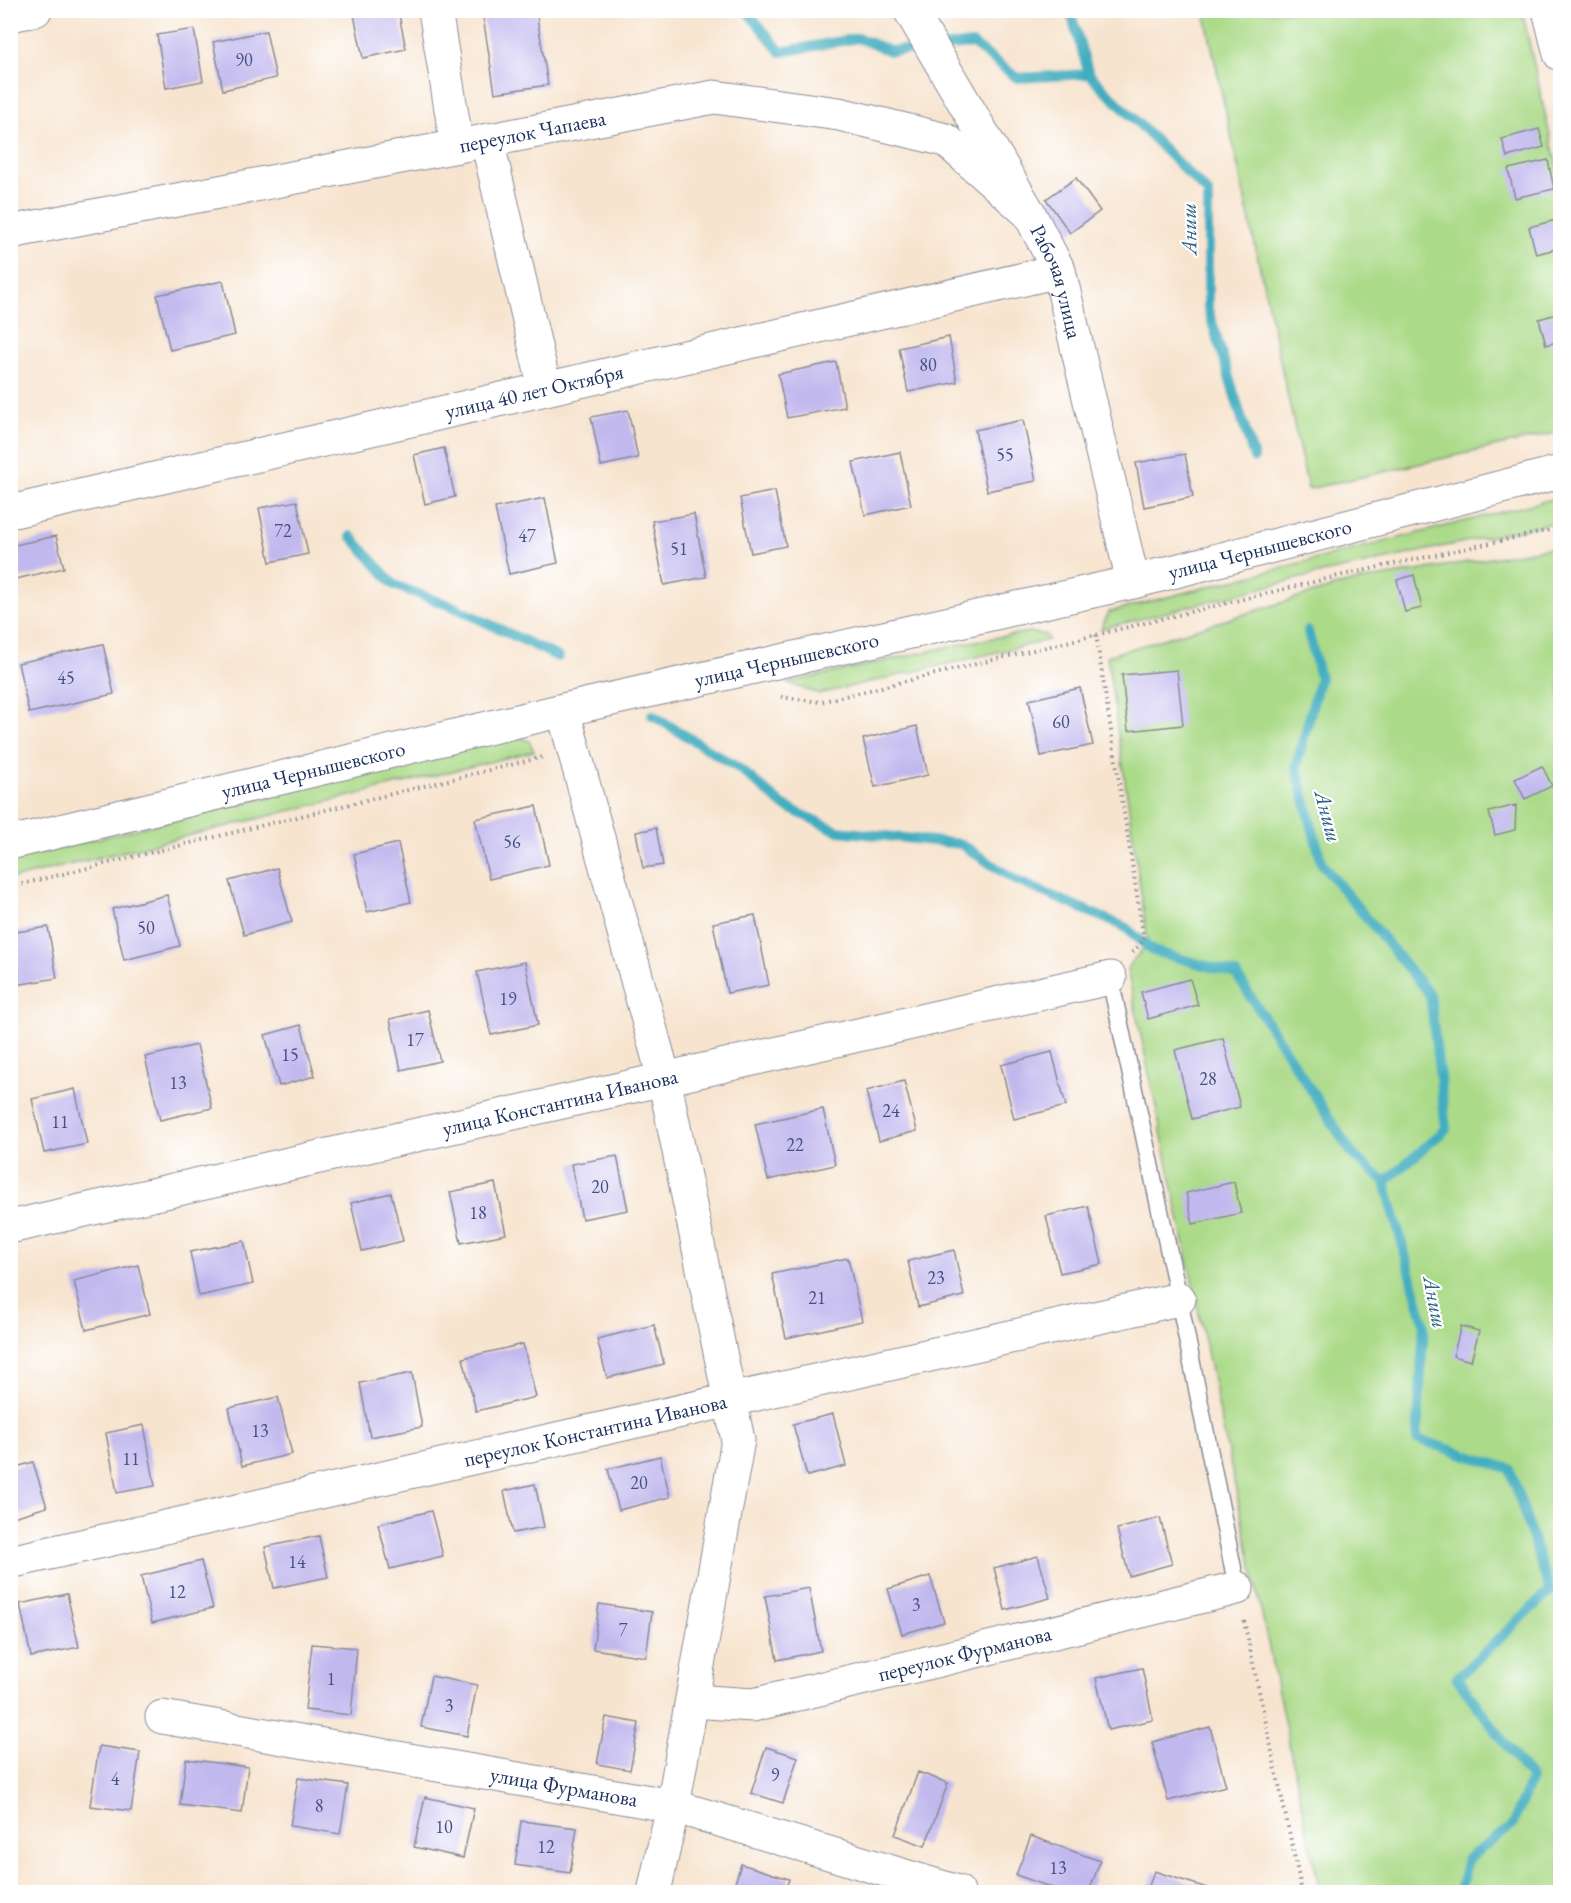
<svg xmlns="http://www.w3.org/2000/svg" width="1571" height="1903" font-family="'EB Garamond',serif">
  <rect width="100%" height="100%" fill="#fff"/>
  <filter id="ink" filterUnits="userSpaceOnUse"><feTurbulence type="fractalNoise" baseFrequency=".0167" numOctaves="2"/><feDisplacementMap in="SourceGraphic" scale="12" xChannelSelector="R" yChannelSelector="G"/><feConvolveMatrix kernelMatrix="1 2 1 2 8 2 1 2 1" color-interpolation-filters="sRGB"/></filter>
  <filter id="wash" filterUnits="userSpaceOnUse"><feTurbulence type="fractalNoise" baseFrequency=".008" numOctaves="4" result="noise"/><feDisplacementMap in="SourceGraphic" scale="24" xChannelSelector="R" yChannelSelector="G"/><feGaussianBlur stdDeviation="1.35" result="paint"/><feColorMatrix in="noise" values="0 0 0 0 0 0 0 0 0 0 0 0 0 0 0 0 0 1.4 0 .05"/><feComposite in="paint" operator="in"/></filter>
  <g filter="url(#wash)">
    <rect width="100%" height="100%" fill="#f7e4cf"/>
    <path fill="#abda88" stroke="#638473" stroke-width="1.5" d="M1204,11H1522L1560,180V432L1308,489Z
      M1560,497V521L1309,576L1101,629L1109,612Z
      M1560,546V1892H1320L1127,969L1148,942L1107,656L1347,583Z
      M1029,632L1046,635L1049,640L819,694L787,683L970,642Z
      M518,736L529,741L534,751L11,879L10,860Z"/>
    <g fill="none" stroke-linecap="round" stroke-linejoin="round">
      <path stroke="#42adc0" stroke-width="10" d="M746,10L781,52L858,38L890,51L973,44L1017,78L1089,74
        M1075,10L1071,14L1089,74L1208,193V309L1254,458
        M351,536L394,585L454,607L558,657
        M1308,631L1320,678L1296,767L1322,864L1430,995L1446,1129L1385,1182L1424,1323L1417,1439L1510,1469L1550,1591L1457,1678L1531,1779L1512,1826L1468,1858L1460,1892
        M652,715L740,769L784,806L838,831L961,844L1015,880L1125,927L1153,951L1236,974L1353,1155L1385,1182"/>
    </g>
    <g id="blocks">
      <path fill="#c1b8ee" d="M353,10H398L406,49L363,58Z
        M527,10H536L548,85L495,93L483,17Z
        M194,29L203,81L166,88L157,35Z
        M266,31L276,78L223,90L213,42Z
        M1539,129L1544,147L1507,157L1502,139Z
        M1548,160L1554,189L1515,198L1508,169Z
        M1076,178L1100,211L1070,233L1046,199Z
        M1560,219V248L1536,254L1529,227Z
        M223,281L235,335L170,350L157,295Z
        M1560,313V341L1546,345L1539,319Z
        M949,337L957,382L908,392L899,348Z
        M836,362L845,407L787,418L778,374Z
        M628,410L638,458L601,466L591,417Z
        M1023,420L1036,481L987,491L975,430Z
        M444,448L455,497L425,504L414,455Z
        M900,452L911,505L865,515L853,462Z
        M1185,454L1193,497L1144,507L1136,463Z
        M775,491L786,546L751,553L740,498Z
        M545,498L558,563L509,574L495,508Z
        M297,501L308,554L270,562L259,508Z
        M694,514L706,577L664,585L652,521Z
        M56,536L64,568L11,580L10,546Z
        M1414,575L1422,608L1405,612L1397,580Z
        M103,644L114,694L29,713L18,663Z
        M1177,670L1183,725L1128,731L1122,675Z
        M1080,688L1093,745L1041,756L1029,700Z
        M917,726L928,775L875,787L863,739Z
        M1542,766L1552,786L1525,799L1515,779Z
        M1516,805L1515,830L1495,835L1489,812Z
        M536,806L549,865L489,879L475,819Z
        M656,828L663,865L643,868L636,832Z
        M398,843L411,902L367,912L354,854Z
        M277,868L292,922L244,935L229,881Z
        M167,895L180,946L124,960L112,909Z
        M755,915L769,985L727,993L713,923Z
        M48,927L57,978L10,986V933Z
        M525,962L538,1025L491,1035L477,972Z
        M1190,979L1198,1005L1148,1019L1141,992Z
        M428,1010L440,1061L401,1070L390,1019Z
        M301,1025L315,1076L279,1086L265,1035Z
        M1223,1038L1240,1107L1192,1119L1175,1050Z
        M197,1045L212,1108L160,1120L145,1057Z
        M1052,1052L1066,1106L1014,1119L1001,1065Z
        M904,1081L917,1131L879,1141L866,1091Z
        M75,1089L87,1144L44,1153L32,1099Z
        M823,1109L835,1165L768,1180L755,1124Z
        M617,1156L628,1210L582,1219L571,1164Z
        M1234,1182L1241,1213L1193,1224L1186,1193Z
        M495,1183L506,1234L461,1243L450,1192Z
        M391,1193L403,1241L362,1251L351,1203Z
        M1088,1206L1102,1264L1060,1273L1046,1216Z
        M244,1241L253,1284L199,1296L190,1252Z
        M954,1250L964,1296L918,1307L908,1261Z
        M848,1258L862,1321L786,1338L772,1274Z
        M138,1265L150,1314L86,1330L74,1281Z
        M654,1325L664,1364L607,1378L597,1339Z
        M1461,1326L1479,1331L1471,1361L1453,1356Z
        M523,1344L536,1397L476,1411L463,1358Z
        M412,1373L422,1427L370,1437L360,1383Z
        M278,1397L292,1454L242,1466L229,1408Z
        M833,1414L846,1466L807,1476L793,1424Z
        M144,1425L155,1486L117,1493L106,1433Z
        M660,1456L670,1497L619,1510L608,1469Z
        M33,1462L47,1507L10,1518V1469Z
        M535,1484L544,1527L513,1533L504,1491Z
        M431,1511L443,1556L390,1569L378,1524Z
        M1160,1518L1172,1564L1129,1576L1117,1529Z
        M319,1536L328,1577L274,1588L265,1547Z
        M1038,1556L1050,1598L1005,1610L994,1568Z
        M201,1561L213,1608L152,1623L141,1576Z
        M930,1576L944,1622L902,1634L888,1589Z
        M809,1588L821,1651L777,1660L765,1596Z
        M67,1594L79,1647L31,1657L20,1604Z
        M599,1604L652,1612L646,1657L593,1649Z
        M312,1644L357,1648L351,1715L305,1710Z
        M1142,1668L1153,1720L1108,1730L1096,1678Z
        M431,1676L477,1685L467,1736L421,1727Z
        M606,1717L639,1723L630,1770L597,1764Z
        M1210,1727L1226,1786L1168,1801L1152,1742Z
        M99,1746L140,1752L131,1811L90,1806Z
        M766,1747L798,1757L783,1803L751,1793Z
        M186,1759L248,1767L242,1813L180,1805Z
        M918,1772L948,1783L925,1846L895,1835Z
        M298,1778L348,1785L340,1834L290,1826Z
        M425,1797L474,1808L463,1858L414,1847Z
        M521,1821L577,1828L570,1873L515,1865Z
        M1031,1836L1100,1861L1089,1892H1064L1016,1875Z
        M741,1864L789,1879L785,1892H732Z
        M1154,1871L1207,1888L1206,1892H1147Z"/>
    </g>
  </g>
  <g filter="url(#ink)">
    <use href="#blocks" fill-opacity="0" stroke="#898a96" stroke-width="1.5"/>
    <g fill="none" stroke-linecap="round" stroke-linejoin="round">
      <defs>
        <path id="service" d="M1110,978L1179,1299L1237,1588"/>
        <g id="minor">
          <path d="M435,10L457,146"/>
          <path id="s1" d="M910,10L1029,213L1059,271L1133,582"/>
          <path d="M1549,10L1560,54"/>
          <path d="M10,15L35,10"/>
          <path d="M487,140L545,389"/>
          <path id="s2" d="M10,232L714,97L839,114L946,140L1029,213"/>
          <path id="s3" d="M10,512L1059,271"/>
          <path d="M563,710L664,1078L738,1440L673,1806L654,1892"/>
          <path id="s4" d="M10,1227L1110,978"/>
          <path id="s5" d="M10,1562L1179,1299"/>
          <path id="s6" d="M692,1701L753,1705L1237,1588"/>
          <path id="s7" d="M162,1717L673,1806L958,1892"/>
        </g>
        <g id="tertiary">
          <path id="s8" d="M10,843L563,710L1133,582L1560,472"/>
        </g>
      </defs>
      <use href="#service" stroke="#898a96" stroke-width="19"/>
      <use href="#minor" stroke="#898a96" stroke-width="35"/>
      <use href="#tertiary" stroke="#898a96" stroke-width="35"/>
      <path stroke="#898a96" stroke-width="4" stroke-dasharray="1.5 4.5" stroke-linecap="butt" d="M1096,635L1144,940L1131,954
        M781,697L820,702L1338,576L1560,528
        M10,887L543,757
        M1244,1621L1302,1892"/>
      <use href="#service" stroke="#fff" stroke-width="16"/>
      <use href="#minor" stroke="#fff" stroke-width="33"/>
      <use href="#tertiary" stroke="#fff" stroke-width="33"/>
    </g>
  </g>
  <g text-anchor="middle" stroke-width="4.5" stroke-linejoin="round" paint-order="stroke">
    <g font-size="18" fill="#445182">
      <text x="244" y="66">90</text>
      <text x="928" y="371">80</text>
      <text x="1005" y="461">55</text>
      <text x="283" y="537">72</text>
      <text x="527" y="542">47</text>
      <text x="679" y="555">51</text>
      <text x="66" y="684">45</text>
      <text x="1061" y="728">60</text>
      <text x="512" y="848">56</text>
      <text x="146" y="934">50</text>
      <text x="508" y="1005">19</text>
      <text x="415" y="1046">17</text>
      <text x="290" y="1061">15</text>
      <text x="1208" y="1085">28</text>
      <text x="178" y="1089">13</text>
      <text x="891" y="1117">24</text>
      <text x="60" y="1128">11</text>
      <text x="795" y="1151">22</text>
      <text x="600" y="1193">20</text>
      <text x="478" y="1219">18</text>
      <text x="936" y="1284">23</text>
      <text x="817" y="1304">21</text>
      <text x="260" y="1437">13</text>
      <text x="131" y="1465">11</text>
      <text x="639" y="1489">20</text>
      <text x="297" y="1568">14</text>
      <text x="177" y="1598">12</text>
      <text x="916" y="1611">3</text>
      <text x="623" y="1636">7</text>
      <text x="331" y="1685">1</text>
      <text x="449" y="1712">3</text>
      <text x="775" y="1781">9</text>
      <text x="115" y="1785">4</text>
      <text x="319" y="1812">8</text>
      <text x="444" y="1833">10</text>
      <text x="546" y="1853">12</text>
      <text x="1058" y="1874">13</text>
    </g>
    <g font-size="21" fill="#1b2f5e" stroke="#fff">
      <text dy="7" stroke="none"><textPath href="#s2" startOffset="532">переулок Чапаева</textPath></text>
      <text dy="7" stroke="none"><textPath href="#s1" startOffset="310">Рабочая улица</textPath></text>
      <text dy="7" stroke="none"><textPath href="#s3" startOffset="538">улица 40 лет Октября</textPath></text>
      <text dy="7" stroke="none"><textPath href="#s8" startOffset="1284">улица Чернышевского</textPath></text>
      <text dy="7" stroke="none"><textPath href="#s8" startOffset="798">улица Чернышевского</textPath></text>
      <text dy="7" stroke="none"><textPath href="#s8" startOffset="312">улица Чернышевского</textPath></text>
      <text dy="7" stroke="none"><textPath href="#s4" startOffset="564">улица Константина Иванова</textPath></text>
      <text dy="7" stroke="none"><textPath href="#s5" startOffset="600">переулок Константина Иванова</textPath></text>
      <text dy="7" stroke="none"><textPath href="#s6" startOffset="279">переулок Фурманова</textPath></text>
      <text dy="7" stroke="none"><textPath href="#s7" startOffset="408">улица Фурманова</textPath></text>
    </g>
    <g font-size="22" font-style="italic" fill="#2b6185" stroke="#fff">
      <text transform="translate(1188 229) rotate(-91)" y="8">Аниш</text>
      <text transform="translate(1329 816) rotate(75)" y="8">Аниш</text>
      <text transform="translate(1436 1302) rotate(79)" y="8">Аниш</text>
    </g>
  </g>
  <rect width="1571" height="1903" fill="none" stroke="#fff" stroke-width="36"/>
</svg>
